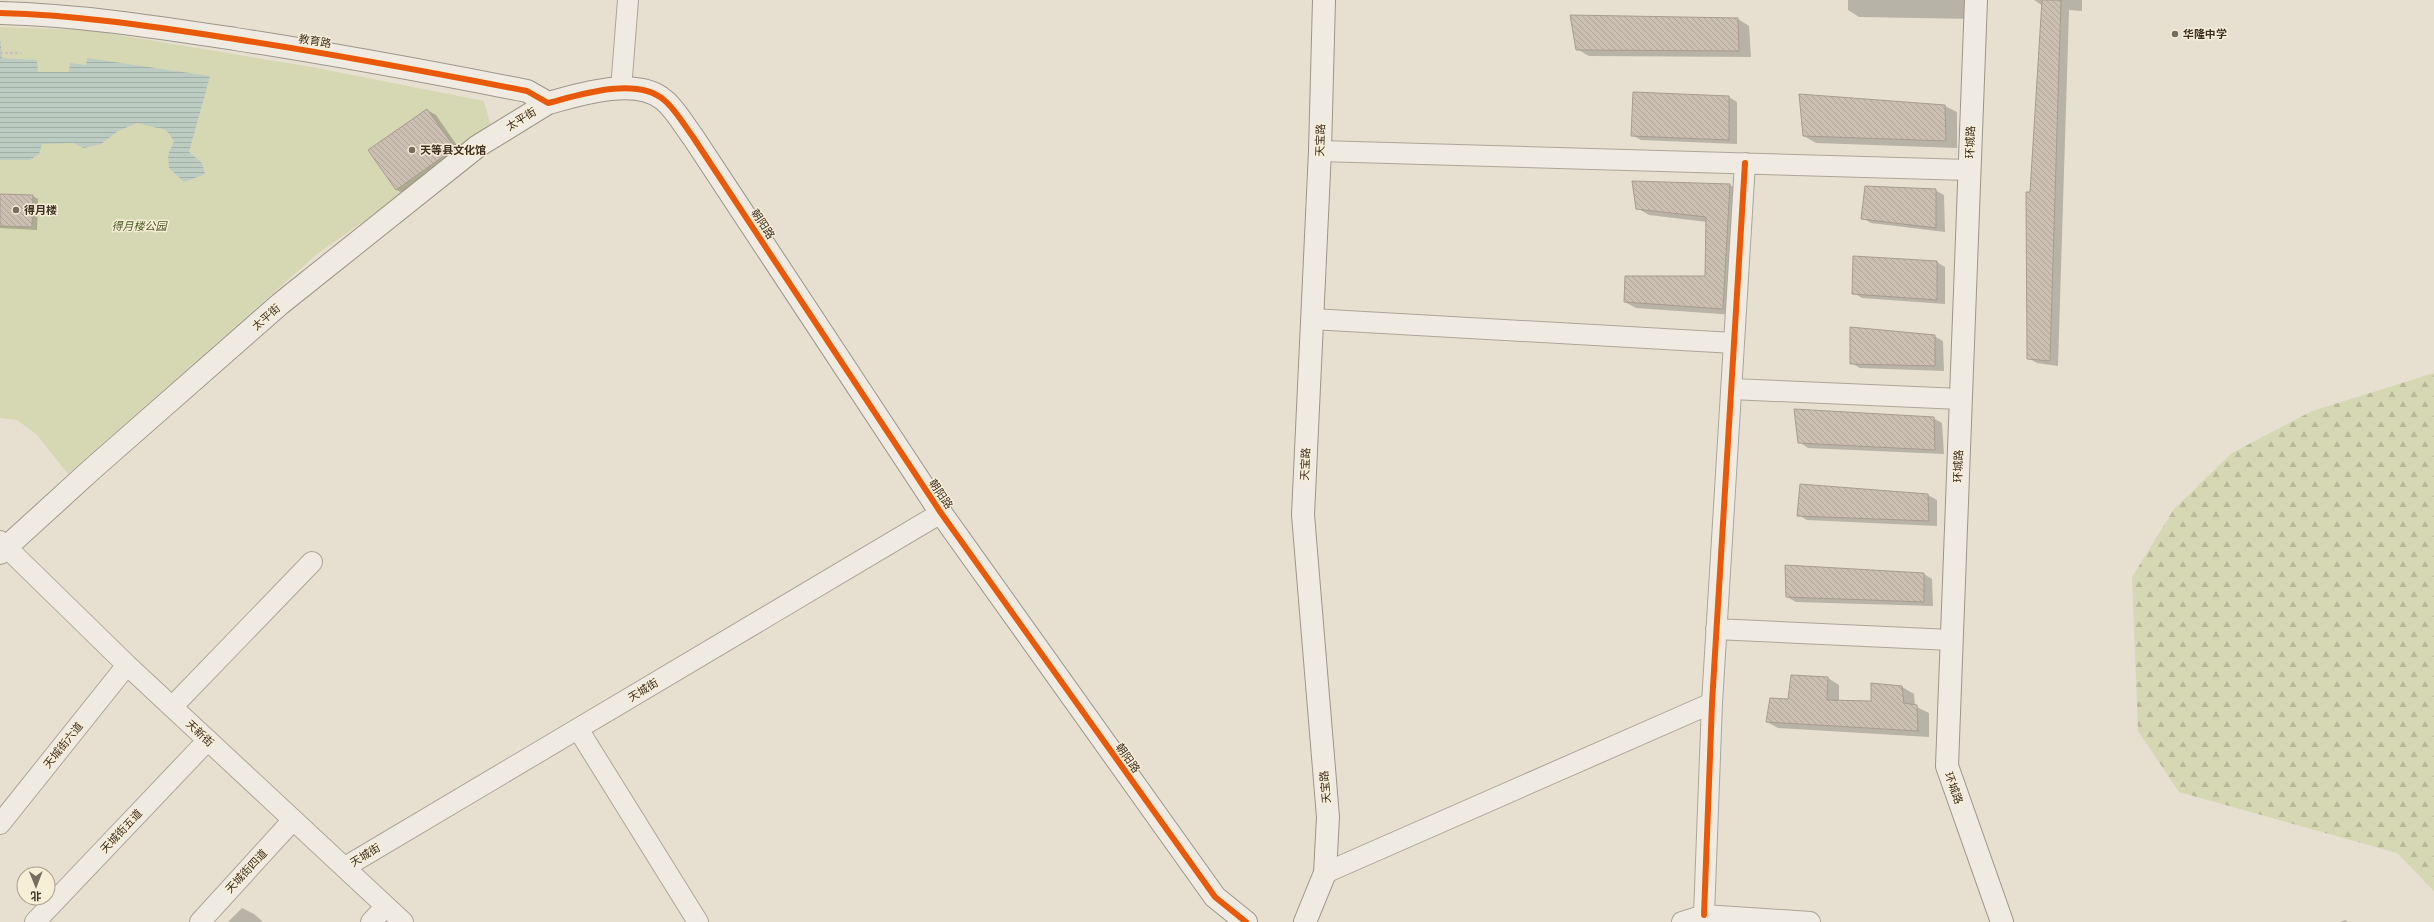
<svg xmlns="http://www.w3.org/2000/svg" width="2434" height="922" font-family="Georgia,'Noto Sans SC',serif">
  <defs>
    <pattern id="forest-firs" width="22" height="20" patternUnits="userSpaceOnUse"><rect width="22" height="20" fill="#d6d7b3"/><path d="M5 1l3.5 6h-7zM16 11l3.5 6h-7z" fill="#b9b99a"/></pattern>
    <pattern id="water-rules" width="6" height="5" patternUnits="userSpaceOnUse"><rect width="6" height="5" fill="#bcccc2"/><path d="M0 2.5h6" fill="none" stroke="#a2b0a6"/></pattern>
    <pattern id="building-back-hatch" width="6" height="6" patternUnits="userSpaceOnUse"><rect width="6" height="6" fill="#cbbfb2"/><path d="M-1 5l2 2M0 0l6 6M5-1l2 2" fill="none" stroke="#afa499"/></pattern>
  </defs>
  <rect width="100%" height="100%" fill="#e7e0d1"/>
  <path fill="url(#forest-firs)" d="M2434,373V891L2397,853L2179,792L2138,731L2132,577L2174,509L2232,453L2312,411Z"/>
  <path fill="#d6d7b3" d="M0,27L89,30L312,67L484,101L492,130L316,255L68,474L37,435L17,420L0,418Z"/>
  <path fill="url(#water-rules)" d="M0,37L2,58L37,60L38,72H69L70,63L86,65L87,58L210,76L189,152L202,163L205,174L184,182L169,168L168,155L174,141L166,130L137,123L118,131L101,144L84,148L73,143L42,144L39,154L30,160H0Z"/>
  <path fill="#0003" d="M1848,0H1975L1974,19L1859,17L1848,10Z
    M2034,0H2082V11L2069,10L2058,366L2037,363L2028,358L2030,193L2043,6Z
    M1738,19L1749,26L1751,57L1589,56L1577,49Z
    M1800,95L1945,106L1957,112V148L1816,143L1804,136Z
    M1729,97L1737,102V144L1641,140L1632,135Z
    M427,110L436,115L463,154L406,195L397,190L369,151Z
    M1633,182L1730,185L1742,191L1735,315L1636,308L1625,302L1706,277L1707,222L1649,215L1637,208Z
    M1935,190L1944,195L1945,232L1871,223L1862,218Z
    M0,195L33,196L38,199L37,230L0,228Z
    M1937,262L1945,267V304L1862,298L1854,293Z
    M1934,336L1943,341L1944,371L1860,368L1851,363Z
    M1933,418L1942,423L1944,454L1808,448L1799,442Z
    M1928,495L1937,500V526L1807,520L1798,515Z
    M1924,574L1932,579L1933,606L1796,602L1787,597Z
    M1828,678L1839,685V701L1872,702L1902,687L1914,694L1915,706L1929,713V737L1778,728L1767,722L1789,700Z
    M242,908L254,914L263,922H228Z
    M2345,920L2348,922H2340Z"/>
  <path fill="url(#building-back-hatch)" stroke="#a89c90" d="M2042,0H2061L2050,361L2027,359L2026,192H2030Z
    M1570,15L1738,18L1739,51L1576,50Z
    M1633,92L1729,96V140L1631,136Z
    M1799,94L1945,105L1946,141L1803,136Z
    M427,109L455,148L396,190L368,150Z
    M1632,181L1730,184L1723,309L1624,302L1625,276H1705L1706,217L1636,209Z
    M1865,186L1936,189V228L1861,219Z
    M0,194L33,195L32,227L0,226Z
    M1853,256L1937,261V300L1852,294Z
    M1850,327L1935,335V366L1850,364Z
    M1794,409L1934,417L1935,450L1798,443Z
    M1800,484L1928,494L1929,521L1797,516Z
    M1785,565L1924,573V602L1786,597Z
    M1791,675L1828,677L1827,700L1871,701V683L1902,686L1904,703L1917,705L1918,731L1766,722L1770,698L1788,699Z"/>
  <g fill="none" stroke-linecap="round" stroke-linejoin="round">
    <defs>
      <path id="street" d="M621,89L628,0
        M1320,151L1969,170
        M1312,319L1734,343
        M1731,389L1961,399
        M0,541L127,665L403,922
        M1716,629L1951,640
        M172,707L312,562
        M578,729L698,922
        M0,824L127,665
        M345,867L941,513
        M1325,873L1712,703
        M1704,915L1712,703L1745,163
        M35,922L208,740
        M200,922L293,820
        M371,922L386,906
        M1682,922L1704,915L1810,922"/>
      <path id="secondary" d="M1976,0L1947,766L2002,922
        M0,13C79,15 156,27 235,39C333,54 430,72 527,91L548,103C579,95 636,76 664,100C675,109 684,125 693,137L941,513L1215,897L1246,922
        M0,553L91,470L280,304L478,146L548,103
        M1305,922L1325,873L1328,817L1303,515L1320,151L1324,0"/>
    </defs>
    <use href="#street" stroke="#ada599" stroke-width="22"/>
    <use href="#secondary" stroke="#9c958a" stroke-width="24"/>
    <path stroke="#c8c2b9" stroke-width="2.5" stroke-dasharray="3 2" stroke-linecap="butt" d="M0,53H21"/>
    <use href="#street" stroke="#efebe3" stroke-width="20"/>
    <use href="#secondary" stroke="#efebe3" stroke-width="22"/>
    <defs>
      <path id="cycleway" d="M0,13C79,15 156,27 235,39C333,54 430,72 527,91L548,103C579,95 636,76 664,100C675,109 684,125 693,137L941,513L1215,897L1246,922
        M1704,915L1712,703L1745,163"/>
    </defs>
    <use href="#cycleway" stroke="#f7eed8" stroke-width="8"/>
    <use href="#cycleway" stroke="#e8590c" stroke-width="6"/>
  </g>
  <g fill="#786c5e" stroke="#f7eed8" stroke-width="1.5">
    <circle cx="2175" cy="34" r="4"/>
    <circle cx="412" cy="150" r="4"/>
    <circle cx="16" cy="210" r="4"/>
  </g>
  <g text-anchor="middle" stroke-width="3" stroke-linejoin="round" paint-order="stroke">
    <g font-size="11" font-weight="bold" fill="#3d2e20" stroke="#f7eed8" text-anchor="start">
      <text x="2183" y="38">华隆中学</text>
      <text x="420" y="154">天等县文化馆</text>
      <text x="24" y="214">得月楼</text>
    </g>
    <g font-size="11" fill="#3d2e20" stroke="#f7eed8">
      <text transform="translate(315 41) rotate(9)" y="4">教育路</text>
      <text transform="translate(521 119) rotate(-31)" y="4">太平街</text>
      <text transform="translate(1320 140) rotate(-88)" y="4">天宝路</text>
      <text transform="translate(1970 142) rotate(-88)" y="4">环城路</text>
      <text transform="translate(763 224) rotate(57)" y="4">朝阳路</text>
      <text transform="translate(266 317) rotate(-41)" y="4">太平街</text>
      <text transform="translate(1305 464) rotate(-87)" y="4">天宝路</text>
      <text transform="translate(1958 466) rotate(-88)" y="4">环城路</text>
      <text transform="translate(941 494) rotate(56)" y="4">朝阳路</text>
      <text transform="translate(643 690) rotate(-31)" y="4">天城街</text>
      <text transform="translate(200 733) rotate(43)" y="4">天新街</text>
      <text transform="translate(63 745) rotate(-51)" y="4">天城街六道</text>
      <text transform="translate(1128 758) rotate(55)" y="4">朝阳路</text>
      <text transform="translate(1325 787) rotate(-95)" y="4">天宝路</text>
      <text transform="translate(1954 788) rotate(70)" y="4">环城路</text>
      <text transform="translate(121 831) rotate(-47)" y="4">天城街五道</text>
      <text transform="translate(365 855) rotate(-31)" y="4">天城街</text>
      <text transform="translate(246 871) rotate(-47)" y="4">天城街四道</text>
    </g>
    <g font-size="11" font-style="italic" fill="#4d5a26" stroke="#f7eed8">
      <text x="139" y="230">得月楼公园</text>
    </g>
  </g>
  <g transform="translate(36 886) rotate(179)"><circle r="19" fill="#f7eed8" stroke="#ada18e"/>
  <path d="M0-3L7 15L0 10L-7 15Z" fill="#786c5e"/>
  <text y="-6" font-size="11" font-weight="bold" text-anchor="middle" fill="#3d2e20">北</text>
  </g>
</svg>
